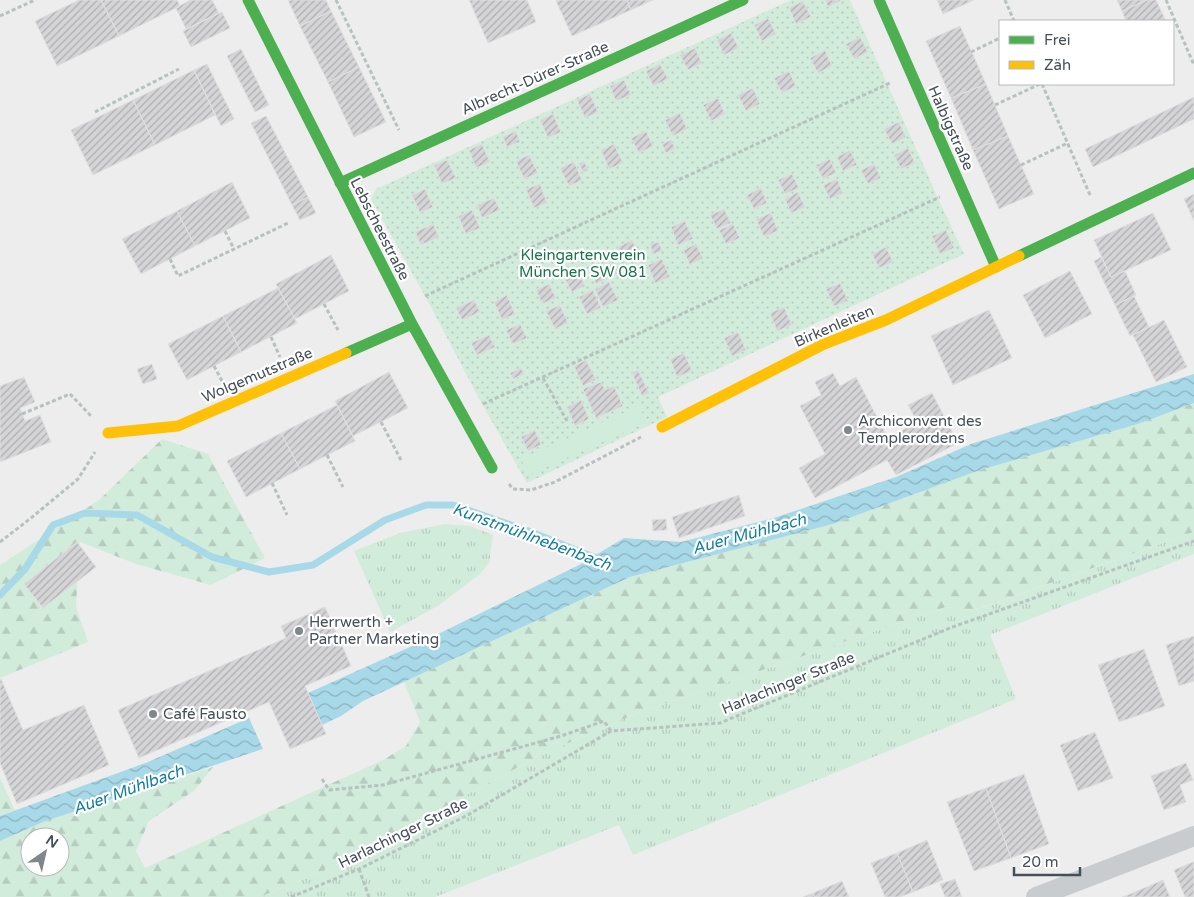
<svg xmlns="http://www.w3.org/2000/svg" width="1194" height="897" font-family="'Varela Round',sans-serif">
  <defs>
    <pattern id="grass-dots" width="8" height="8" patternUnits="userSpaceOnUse" patternTransform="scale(1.25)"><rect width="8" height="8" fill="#d2ecdc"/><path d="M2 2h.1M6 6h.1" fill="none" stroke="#b6ccbf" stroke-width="1.8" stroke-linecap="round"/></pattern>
    <pattern id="forest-firs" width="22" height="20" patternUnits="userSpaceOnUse" patternTransform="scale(1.25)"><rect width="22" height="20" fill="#d2ecdc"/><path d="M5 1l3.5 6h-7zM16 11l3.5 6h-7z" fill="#b6ccbf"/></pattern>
    <pattern id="park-tufts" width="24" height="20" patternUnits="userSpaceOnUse" patternTransform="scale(1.25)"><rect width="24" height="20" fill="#d2ecdc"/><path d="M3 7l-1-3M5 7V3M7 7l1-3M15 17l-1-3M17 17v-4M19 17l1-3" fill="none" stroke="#b6ccbf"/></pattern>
    <pattern id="water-waves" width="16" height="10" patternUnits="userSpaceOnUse" patternTransform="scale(1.25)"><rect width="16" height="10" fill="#a8d9e8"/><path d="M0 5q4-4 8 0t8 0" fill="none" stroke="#8bb2bf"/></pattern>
    <pattern id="building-hatch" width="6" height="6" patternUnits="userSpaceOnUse" patternTransform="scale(1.25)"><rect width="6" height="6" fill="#d5d5d7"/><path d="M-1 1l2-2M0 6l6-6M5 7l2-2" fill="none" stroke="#afafb1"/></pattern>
  </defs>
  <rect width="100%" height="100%" fill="#eeeded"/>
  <path fill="url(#grass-dots)" d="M791,0H850L938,198L964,254L658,397L667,417L527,483L482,404L425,296L371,199L376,189Z"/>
  <path fill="url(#forest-firs)" fill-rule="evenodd" d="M1194,403V532L975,610L946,607L638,713L541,755L334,866L260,897H0V841L43,822L213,767L195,790L149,821L136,851L145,868L383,760L406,746L420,722L404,682L630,577L833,524L980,470L1141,423ZM30,837H60V867H30Z
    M162,439L208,454L265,558L211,585L136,564L80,542L76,607L88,642L0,678V565L99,500Z
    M0,778L15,810L0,816Z"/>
  <path fill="url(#park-tufts)" d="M445,524L470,526L493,535L489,563L480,574L438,606L390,632L354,551L400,533Z
    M1194,532V554L990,635L1016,699L633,855L619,825L435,897H260L334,866L541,755L638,713L946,607L976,610Z"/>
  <path fill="#d2ecdc" d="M639,406L647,422L529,475L521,459Z"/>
  <path fill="url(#water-waves)" d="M1194,374V403L1141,423L980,470L833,524L630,577L363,701L341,716L322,725L308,693L430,638L579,565L624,538L681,542L777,517L896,477L971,444Z
    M249,718L263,749L43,822L0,841V816L148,762Z"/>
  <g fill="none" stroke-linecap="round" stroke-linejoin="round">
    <path stroke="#a8d9e8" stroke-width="7" d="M0,595L25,569L53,525L85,513L137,515L212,557L269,572L313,565L385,520L426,505H453L531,532L601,560"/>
  </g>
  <path fill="url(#building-hatch)" stroke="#dfdfe0" d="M79,0H101L119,36L57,66L35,21Z
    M101,0H177L180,6L119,36Z
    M190,0H212L219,13L186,29L176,8Z
    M288,0H326L331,11L300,26Z
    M469,0H527L536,22L488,43Z
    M559,0H627L631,10L572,36L556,1Z
    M627,0H653L631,10Z
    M825,0H842L828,7Z
    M937,0H974L943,14Z
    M1117,0H1147L1122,11Z
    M1147,0H1156L1166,21H1126L1122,11Z
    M803,1L811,17L796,24L789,8Z
    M331,11L359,67L328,82L300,26Z
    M222,12L230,28L191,47L183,31Z
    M768,18L776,34L762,41L754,25Z
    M960,26L986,84L951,98L926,41Z
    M731,33L739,48L724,55L717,40Z
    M860,37L868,52L854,59L846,44Z
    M695,48L702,63L688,70L680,55Z
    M241,49L269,105L255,112L227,56Z
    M825,50L832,66L818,73L810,58Z
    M207,64L234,119L221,126L194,70Z
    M660,64L668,79L653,86L646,71Z
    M359,67L386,122L354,137L328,82Z
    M194,70L215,115L155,145L133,100Z
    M789,71L796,86L782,93L774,78Z
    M624,80L631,95L616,101L610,86Z
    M986,84L1008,136L973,150L951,98Z
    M753,88L760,104L746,111L738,95Z
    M590,94L598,112L585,118L577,100Z
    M1194,97V119L1093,167L1085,149Z
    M718,98L725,114L711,121L703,105Z
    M133,100L155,145L93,175L71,130Z
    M680,113L687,129L673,136L665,120Z
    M553,114L561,132L548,138L540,120Z
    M266,116L308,197L292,205L251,123Z
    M899,122L906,137L892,144L884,129Z
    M516,131L520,142L507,147L503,137Z
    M646,131L653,146L639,153L631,138Z
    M1008,136L1034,194L999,209L973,150Z
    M671,140L675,149L666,153L662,144Z
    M482,144L490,162L476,168L469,150Z
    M614,144L623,163L609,169L601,150Z
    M908,148L915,163L901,169L894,155Z
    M850,150L857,165L843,171L837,157Z
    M529,155L538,173L524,179L516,161Z
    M830,159L836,173L823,179L816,165Z
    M447,160L456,178L442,184L434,165Z
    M584,161L588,170L583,173L579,163Z
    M574,162L582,180L569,186L560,168Z
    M874,164L881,178L868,184L861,170Z
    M792,174L799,188L785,194L778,180Z
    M837,179L843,193L830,199L823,185Z
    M232,182L250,218L195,246L177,211Z
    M540,184L547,203L534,208L526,189Z
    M761,188L767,203L754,209L747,195Z
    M425,189L433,207L420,213L412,195Z
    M798,192L805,207L791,213L785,199Z
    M1194,194V221L1184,199Z
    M308,197L316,213L300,220L292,205Z
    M494,198L500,210L482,218L477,205Z
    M724,209L731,223L717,229L710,215Z
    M472,210L480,228L466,234L458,216Z
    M177,211L195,246L141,274L122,239Z
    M771,213L778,231L764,237L756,219Z
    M1153,213L1171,250L1111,277L1094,240Z
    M685,221L693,239L678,245L671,227Z
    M433,224L439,237L421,245L415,232Z
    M733,224L740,238L726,244L719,230Z
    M946,230L954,248L940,254L932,236Z
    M632,240L639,255L625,261L618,247Z
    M659,242L662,251L653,254L650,244Z
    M696,244L703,258L690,265L683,250Z
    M886,247L893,262L879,268L872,254Z
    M331,255L349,291L295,319L276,284Z
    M1101,257L1111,277L1125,271L1136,295L1115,305L1094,261Z
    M662,259L670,277L655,283L648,265Z
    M614,263L619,273L596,284L592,274Z
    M1070,271L1092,314L1045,338L1023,295Z
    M578,272L585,286L572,292L565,279Z
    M609,282L618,300L603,307L595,289Z
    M840,283L848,301L834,306L826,289Z
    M549,284L556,298L542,304L536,290Z
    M278,288L297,323L241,352L223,316Z
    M593,290L601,308L587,314L579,297Z
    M507,295L515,314L502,320L494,302Z
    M1134,296L1149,327L1130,336L1115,305Z
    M474,300L480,312L462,320L456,308Z
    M560,305L568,323L555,329L546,311Z
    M784,307L792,325L777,331L770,313Z
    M989,310L1012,358L953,385L931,336Z
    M223,316L241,352L187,380L168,344Z
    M1164,320L1187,367L1156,382L1133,335Z
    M520,324L527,338L513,344L506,330Z
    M738,332L746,350L732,356L724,338Z
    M489,335L495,347L477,355L471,343Z
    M684,353L692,371L677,377L670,359Z
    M586,360L596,380L583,386L574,366Z
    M152,364L157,379L143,384L137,369Z
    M521,368L524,374L513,379L510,373Z
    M638,370L649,393L642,396L632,373Z
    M389,372L408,408L353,436L335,401Z
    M833,373L840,386L856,377L888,438L917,422L908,405L932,393L958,443L896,475L887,460L815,498L799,468L825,454L800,406L821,395L815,382Z
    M24,377L35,402L20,408L25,421L40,415L51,442L0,462V386Z
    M601,382L605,390L614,386L623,406L596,418L583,389Z
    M581,400L589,419L575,426L567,407Z
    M337,405L355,441L300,469L281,433Z
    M535,430L541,445L528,451L521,437Z
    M281,433L300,469L246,497L227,461Z
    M739,495L745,516L679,538L672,517Z
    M666,519L667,530L653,531L652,520Z
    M77,542L96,567L43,608L24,584Z
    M325,607L351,666L305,686L326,734L290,749L269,702L139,758L118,710L286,638L281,626Z
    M1194,636V681L1179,686L1166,645Z
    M1144,649L1165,706L1119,722L1098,665Z
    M1,679L23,730L84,705L109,765L17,804L0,763V680Z
    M1095,732L1113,778L1078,791L1060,745Z
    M1186,763L1193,780L1180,785L1186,802L1164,810L1151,776Z
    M1024,774L1049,844L1011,858L986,788Z
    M986,788L1011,858L974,871L947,802Z
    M927,840L943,880L913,892L897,853Z
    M897,853L913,892L900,897H885L871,863Z
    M1193,862H1194V897H1185L1174,870Z
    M955,879L962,897H945L940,884Z
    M1163,880L1170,897H1122L1130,894Z
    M842,881L849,897H815L813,893Z
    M813,893L815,897H803Z"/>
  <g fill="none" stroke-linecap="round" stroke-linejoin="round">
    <path stroke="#b6c2be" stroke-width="3" stroke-dasharray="4 2.5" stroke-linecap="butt" d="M336,0L399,130
      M1005,0L1014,21
      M1166,0L1194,65
      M0,16L35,0
      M971,52L1000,38
      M1042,84L1090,195
      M995,105L1040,84
      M95,112L179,69
      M1021,165L1068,143
      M225,231L234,249
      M170,259L178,276L288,223
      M425,296L890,83
      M324,304L338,330
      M271,337L280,357
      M214,366L222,381
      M543,378L567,421
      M483,404L940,197
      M22,414L70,394L92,417
      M381,422L401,460
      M327,455L343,487
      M272,483L287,515
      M509,484L513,489L531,490L555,482L641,437
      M0,542L31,518L78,479L95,452
      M322,779L329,790L383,785L561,736L604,721L611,731
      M359,869L369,897
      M291,897L359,869L466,816L611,731L720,723L950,628L1194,541"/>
    <path stroke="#c9ccce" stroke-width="20" d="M1036,897L1194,836"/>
    <path stroke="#4caf50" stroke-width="11" d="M248,0L412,324L492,468
      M879,0L996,267
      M340,183L743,0
      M1019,256L1194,173
      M346,353L412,324"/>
    <path stroke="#ffc107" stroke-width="11" d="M662,427L824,344L886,320L1019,256
      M108,433L178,426L346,353"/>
  </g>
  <g fill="#80868c" stroke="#fff" stroke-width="2">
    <circle cx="848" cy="430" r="5"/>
    <circle cx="299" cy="631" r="5"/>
    <circle cx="153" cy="714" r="5"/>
  </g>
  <g text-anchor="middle" stroke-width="4.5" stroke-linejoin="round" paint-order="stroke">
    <g font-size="15" fill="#454f58" stroke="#fff">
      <text transform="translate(535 78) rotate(-24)" y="5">Albrecht-Dürer-Straße</text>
      <text transform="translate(951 128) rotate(66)" y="5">Halbigstraße</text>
      <text transform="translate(380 229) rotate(63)" y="5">Lebscheestraße</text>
      <text transform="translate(834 326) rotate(-23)" y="5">Birkenleiten</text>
      <text transform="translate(257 375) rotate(-23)" y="5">Wolgemutstraße</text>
      <text transform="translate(788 683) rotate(-22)" y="5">Harlachinger Straße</text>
      <text transform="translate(403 833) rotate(-26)" y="5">Harlachinger Straße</text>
    </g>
    <g font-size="15" fill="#1b744a" stroke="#fff">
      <text x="583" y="260">Kleingartenverein<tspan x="583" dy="17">München SW 081</tspan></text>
    </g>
    <g font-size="15" fill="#454f58" stroke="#fff" text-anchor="start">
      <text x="858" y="426">Archiconvent des<tspan x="858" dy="17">Templerordens</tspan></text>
      <text x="309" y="627">Herrwerth +<tspan x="309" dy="17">Partner Marketing</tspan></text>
      <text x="163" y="719">Café Fausto</text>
    </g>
    <g font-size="16" font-style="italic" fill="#137d9d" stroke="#fff">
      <text transform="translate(749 533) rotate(-15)" y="6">Auer Mühlbach</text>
      <text transform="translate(532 536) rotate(20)" y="6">Kunstmühlnebenbach</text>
      <text transform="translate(128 789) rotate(-20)" y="6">Auer Mühlbach</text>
    </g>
  </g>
  <rect x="999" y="20" width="175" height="65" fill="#ffffff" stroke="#b5b9bc"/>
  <rect x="1009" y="36" width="25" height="8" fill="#4caf50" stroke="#b5b9bc"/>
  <text x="1044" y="45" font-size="15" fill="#454f58">Frei</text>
  <rect x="1009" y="61" width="25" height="8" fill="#ffc107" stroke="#b5b9bc"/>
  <text x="1044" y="70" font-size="15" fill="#454f58">Zäh</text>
  <g transform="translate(45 852) rotate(34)"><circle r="24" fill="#ffffff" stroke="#b5b9bc"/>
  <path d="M0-4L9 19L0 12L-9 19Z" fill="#80868c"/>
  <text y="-8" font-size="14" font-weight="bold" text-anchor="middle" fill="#454f58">N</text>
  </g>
  <path d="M1014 867v8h66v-8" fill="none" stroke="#454f58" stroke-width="2.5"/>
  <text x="1022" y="867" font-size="15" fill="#454f58" stroke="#ffffff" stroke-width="4" paint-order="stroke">20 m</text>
</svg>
